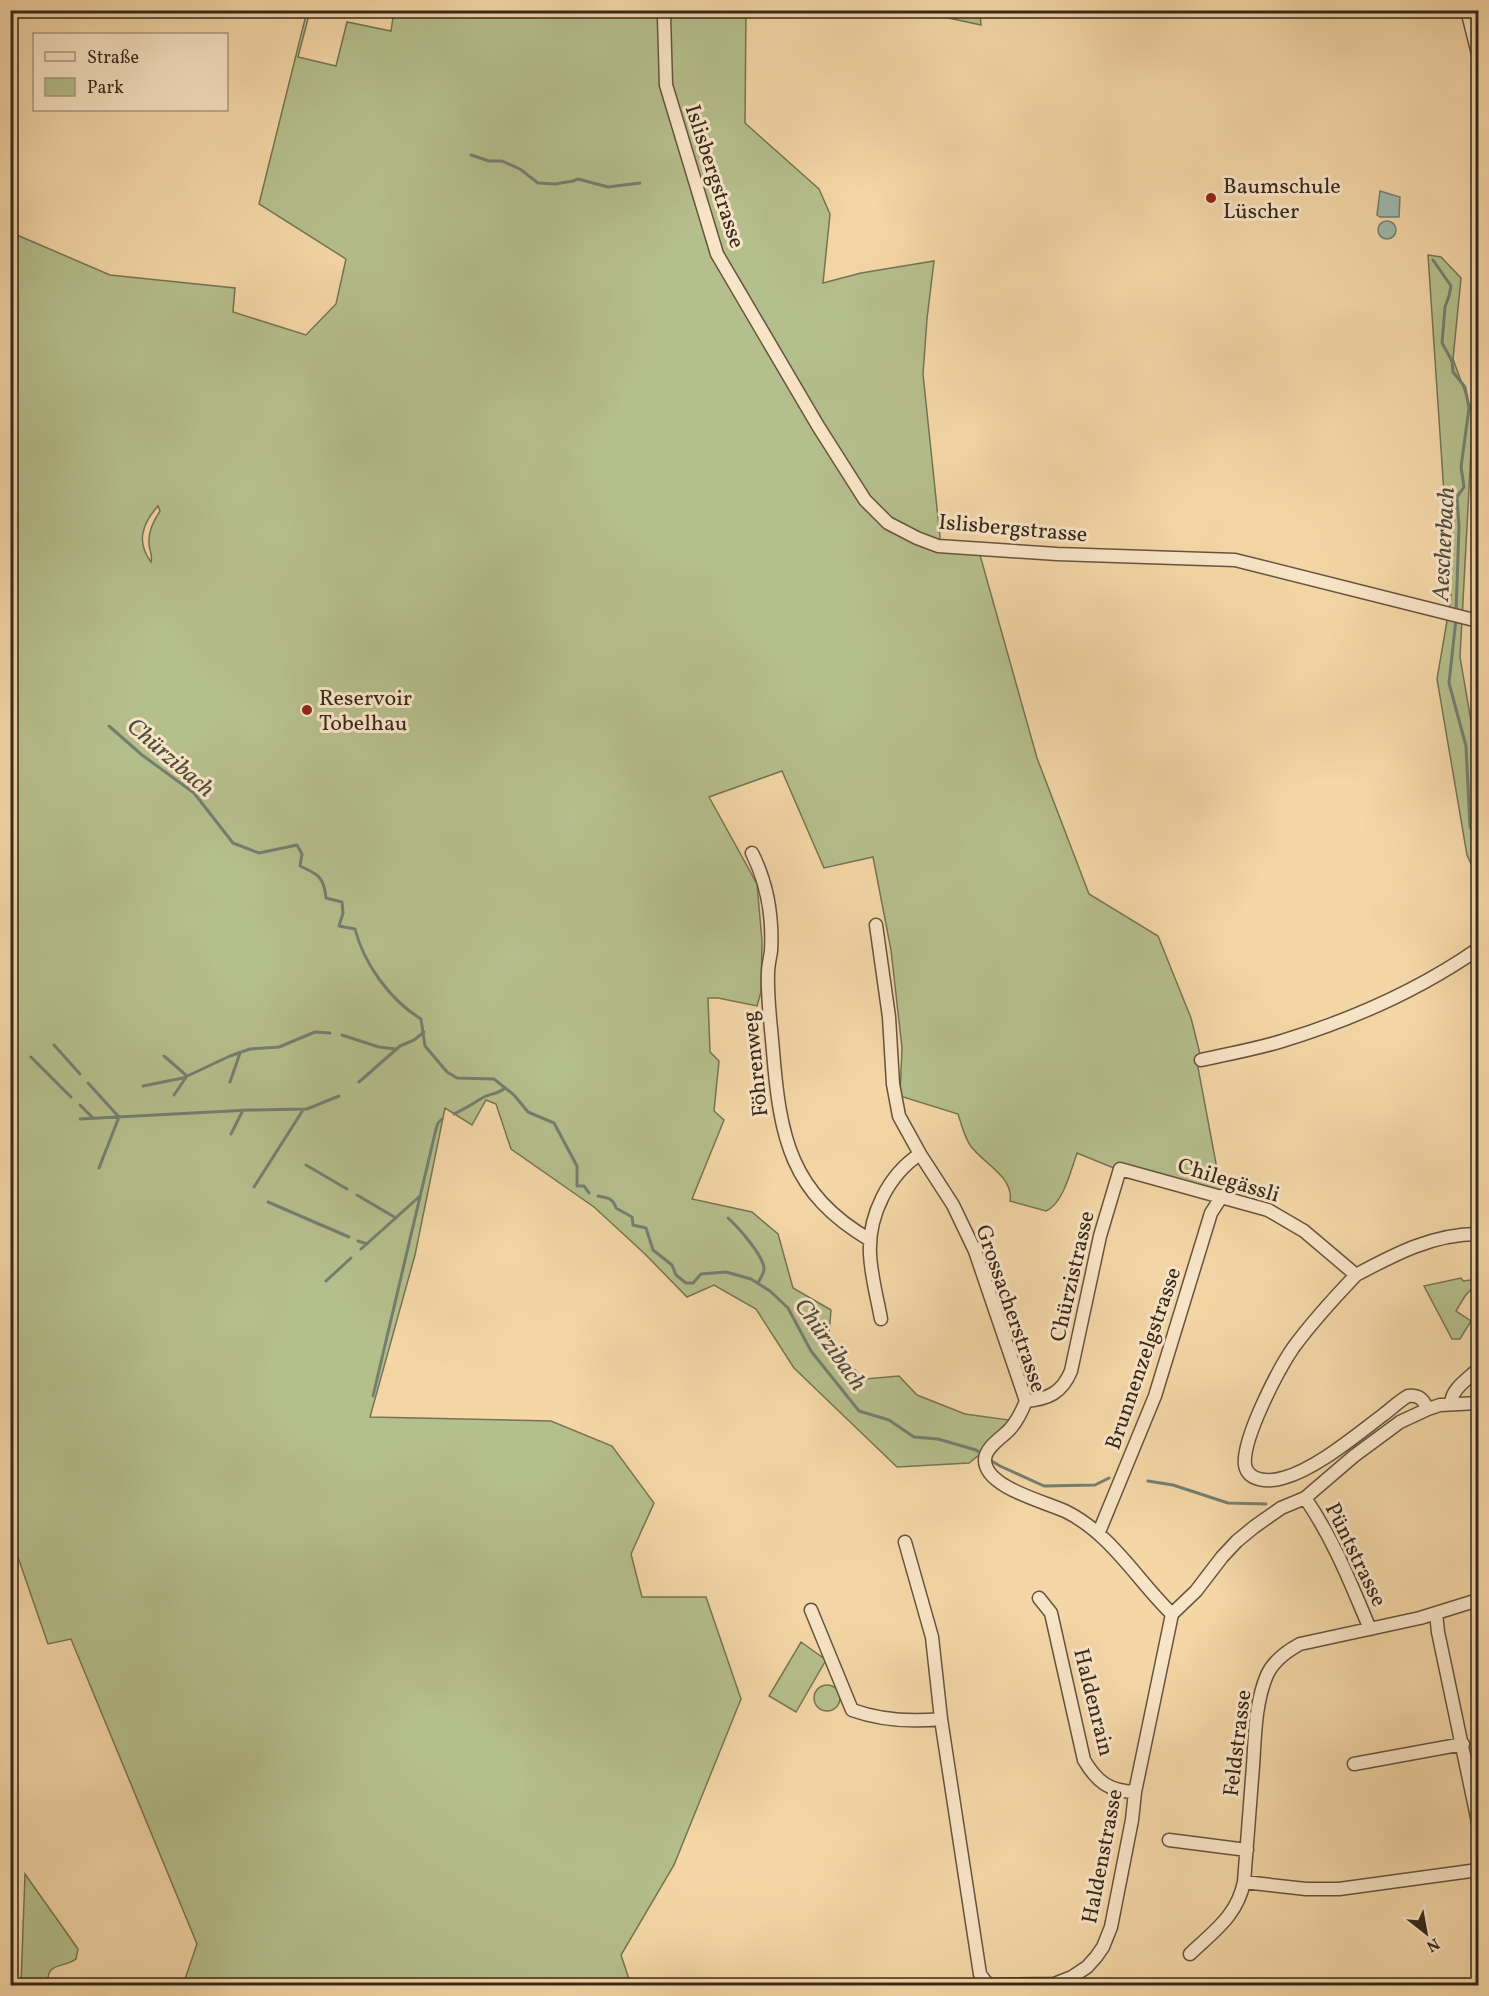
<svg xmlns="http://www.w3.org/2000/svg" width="1489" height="1996" font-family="Vollkorn,serif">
  <rect width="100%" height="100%" fill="#f4d6a7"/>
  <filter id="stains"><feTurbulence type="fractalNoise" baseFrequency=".00333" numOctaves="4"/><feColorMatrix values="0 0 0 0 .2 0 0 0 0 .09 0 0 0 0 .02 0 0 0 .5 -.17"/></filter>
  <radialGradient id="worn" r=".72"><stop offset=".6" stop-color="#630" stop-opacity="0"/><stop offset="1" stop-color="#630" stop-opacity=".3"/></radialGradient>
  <path fill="#b5bf8c" stroke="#767454" stroke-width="1.5" fill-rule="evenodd" d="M746,10L745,123L819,189L830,214L823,283L861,273L934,261L927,319L923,374L940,537L939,545L978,548L1037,758L1089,894L1158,936L1191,1018L1200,1054L1196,1057L1221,1190L1212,1197L1131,1175L1077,1153C1071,1170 1063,1204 1046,1211L1010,1201C1014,1176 982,1163 970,1145C964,1136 961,1123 958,1114L900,1096L902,1048L891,950L873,857L824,868L782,771L709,797L757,884L762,941L761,992L757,1006L718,998H708L710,1052L719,1061L714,1111L724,1120L692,1199L752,1212L778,1234L793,1288L831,1310L828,1345L865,1379L899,1376L917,1395L965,1414L1009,1420L999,1439L969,1463L897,1467L794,1368L756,1309L714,1285L687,1297L645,1254L594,1207L511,1149L496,1104L486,1100L472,1125L445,1108L415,1255L370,1417L551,1421L612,1446L654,1503L631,1554L642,1597H706L741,1699L674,1865L621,1955L631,1985H183L197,1944L71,1639L48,1644L11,1537L10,232L110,275L235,288L233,312L306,335L336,304L346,259L259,204L307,11H310L298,57L336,66L347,22L391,31L394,11ZM158,506L160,511C154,520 148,531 149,543C149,551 153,554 151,562C136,542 142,524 158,506Z
    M916,11H980L981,25Z
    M1428,255L1441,257L1461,278L1453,359L1473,414L1460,657L1478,762V879L1467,855L1437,679L1451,598Z
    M1461,1278L1463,1281L1478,1279V1282L1465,1296L1456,1311L1471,1321L1460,1339H1452L1424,1286Z
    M801,1642L826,1660L796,1712L769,1696Z
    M814 1698a13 13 0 1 1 26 0a13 13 0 1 1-26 0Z
    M25,1874L78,1949L76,1959C62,1969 46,1961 48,1985H21Z"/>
  <path fill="#9cb9ab" stroke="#747f71" stroke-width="1.5" d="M1380,191L1400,197L1399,217H1380L1377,215Z
    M1378 230a9 9 0 1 1 18 0a9 9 0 1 1-18 0Z"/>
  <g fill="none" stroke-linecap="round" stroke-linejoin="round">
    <path stroke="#747f71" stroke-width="3" d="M471,155L489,161H502L520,169L538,183L555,184L573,181L578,179L608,187L640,183
      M1433,260L1451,286L1449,296L1445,307L1442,343L1452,361L1453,372L1465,387L1469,408L1461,467L1464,487L1457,497L1459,526L1456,613
      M1456,619L1449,683L1466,746L1470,827L1478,839
      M109,726L142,755L194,793L233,843L259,853L297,845L302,854L300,866C318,874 324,877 326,898L342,902L343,913L339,926L355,929C364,964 390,1000 421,1019L425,1046L447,1072L457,1078L494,1079L514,1095L528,1112L554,1123L577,1166V1186H584L589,1193
      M342,1035L379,1047L395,1049
      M54,1045L80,1074
      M164,1056L187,1076L174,1095
      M31,1057L71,1097
      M230,1082L240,1053
      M359,1082L400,1046L414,1040L424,1032
      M88,1083L119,1117L99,1168
      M143,1086L183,1078L230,1056L250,1049L279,1047L315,1032L330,1033
      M80,1105L93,1118
      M454,1114C464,1109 473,1104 482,1098C490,1093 497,1095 505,1088
      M80,1119L249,1110L307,1109L339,1096
      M231,1134L243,1110
      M306,1165L347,1189
      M254,1187L303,1110
      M357,1195L396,1218
      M598,1196C608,1198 613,1198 616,1208L632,1217L633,1225L646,1228L653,1250L672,1265L676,1275L686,1283H693L701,1274L726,1272L751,1279L770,1291L788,1308L811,1351L859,1411L889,1420L914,1437L938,1439L976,1450L982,1454
      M268,1202L349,1237
      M728,1218C738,1227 765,1257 764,1270C763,1275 760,1279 758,1283
      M358,1241L367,1244
      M361,1249L420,1196
      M326,1281L351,1258
      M373,1396L436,1129L438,1123L442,1119
      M990,1460L1000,1466L1044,1486L1095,1485L1109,1478
      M1148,1481L1173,1485L1228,1503L1266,1504"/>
    <defs>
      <path id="minor" d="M662,10L664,17L666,85L717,254L818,426L865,500L888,523L917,538L938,546L1057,554L1235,560L1478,621
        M1467,10L1478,54
        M752,853C768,885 773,916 771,951C770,958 768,966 768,973C767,999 771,1025 773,1051C780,1137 790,1193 870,1240
        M876,925L889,1017L893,1084L899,1116L920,1154L953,1205L975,1251L1026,1401C1022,1411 1018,1420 1010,1429C1003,1437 985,1447 985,1460C985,1488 1047,1502 1067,1512C1112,1535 1137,1580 1172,1614
        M1201,1060C1228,1054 1256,1049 1282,1041C1351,1020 1419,990 1478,949
        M1356,1275C1334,1298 1312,1322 1293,1348C1278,1370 1242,1439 1245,1465C1248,1482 1270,1482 1283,1478C1316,1469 1355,1436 1383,1415C1391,1409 1399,1401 1408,1396C1419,1395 1423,1399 1428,1409
        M881,1319C877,1297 871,1276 870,1254C868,1216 888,1175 920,1154
        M1026,1401C1048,1399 1062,1393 1071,1371L1100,1236L1120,1169L1268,1210L1304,1231L1356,1275C1395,1254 1433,1234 1478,1234
        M1451,1404C1451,1389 1468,1379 1478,1369
        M1305,1498C1333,1538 1351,1584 1370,1629
        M1099,1532L1155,1396L1211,1213L1222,1196
        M905,1542L932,1637L941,1719L980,1974L985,1981L990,1985L1054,1984L1072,1977L1087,1967L1096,1957L1103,1947L1111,1927L1132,1820L1135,1792L1172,1614L1196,1591L1222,1557L1237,1541L1254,1527L1281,1508L1305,1498L1354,1456L1400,1422L1428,1409L1440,1405L1478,1403
        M1039,1598L1051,1613L1084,1760C1097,1782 1109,1791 1135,1792
        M811,1610L852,1710C880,1720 912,1722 941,1719
        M1436,1613L1438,1632L1478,1822
        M1354,1764L1463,1744
        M1169,1840L1247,1850
        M1244,1882L1306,1889H1339L1478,1870
        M1190,1954C1214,1931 1237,1916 1244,1882C1247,1843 1250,1805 1253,1766C1255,1737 1255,1703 1267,1675C1273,1662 1287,1651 1300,1644L1420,1618L1478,1600"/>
    </defs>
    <use href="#minor" stroke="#66543e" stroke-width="15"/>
    <use href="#minor" stroke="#f8e4c6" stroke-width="12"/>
  </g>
  <g fill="#8f2418" stroke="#f8e4c6" stroke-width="2">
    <circle cx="1211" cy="198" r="6"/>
    <circle cx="307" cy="710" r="6"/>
  </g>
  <g text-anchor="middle" stroke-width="6" stroke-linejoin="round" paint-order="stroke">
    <g font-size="22" fill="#37291b" stroke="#f8e4c6">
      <text transform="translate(716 176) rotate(72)" y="8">Islisbergstrasse</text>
      <text transform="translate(1013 527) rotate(5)" y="8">Islisbergstrasse</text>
      <text transform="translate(754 1064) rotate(-96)" y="8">Föhrenweg</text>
      <text transform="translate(1229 1179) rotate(17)" y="8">Chilegässli</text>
      <text transform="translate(1071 1276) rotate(-77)" y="8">Chürzistrasse</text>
      <text transform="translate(1012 1308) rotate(71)" y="8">Grossacherstrasse</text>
      <text transform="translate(1142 1358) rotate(-71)" y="8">Brunnenzelgstrasse</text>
      <text transform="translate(1357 1554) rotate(64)" y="8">Püntstrasse</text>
      <text transform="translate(1095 1702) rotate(76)" y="8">Haldenrain</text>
      <text transform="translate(1236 1743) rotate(-83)" y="8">Feldstrasse</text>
      <text transform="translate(1101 1856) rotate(-79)" y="8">Haldenstrasse</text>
    </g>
    <g font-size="22" fill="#37291b" stroke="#f8e4c6" text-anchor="start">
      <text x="1223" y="193">Baumschule<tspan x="1223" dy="25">Lüscher</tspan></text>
      <text x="319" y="705">Reservoir<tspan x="319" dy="25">Tobelhau</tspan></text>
    </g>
    <g font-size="24" font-style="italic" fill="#504d3f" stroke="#f8e4c6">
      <text transform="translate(1443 544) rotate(-87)" y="8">Aescherbach</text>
      <text transform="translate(171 757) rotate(41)" y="8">Chürzibach</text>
      <text transform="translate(831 1344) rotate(55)" y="8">Chürzibach</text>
    </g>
  </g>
  <rect width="1489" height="1996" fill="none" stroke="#f4d6a7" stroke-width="36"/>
  <rect x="12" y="12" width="1465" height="1972" fill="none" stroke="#37291b" stroke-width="3"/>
  <rect x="18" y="18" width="1453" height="1960" fill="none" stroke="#37291b" stroke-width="1.5"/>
  <rect x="33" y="33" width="195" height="78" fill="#f8e4c6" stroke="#ab9982" stroke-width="1.5"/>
  <rect x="45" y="52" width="30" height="9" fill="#f8e4c6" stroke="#ab9982" stroke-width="1.5"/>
  <text x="87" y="63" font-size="18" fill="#37291b">Straße</text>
  <rect x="45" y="78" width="30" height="18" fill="#b5bf8c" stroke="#ab9982" stroke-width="1.5"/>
  <text x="87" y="93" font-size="18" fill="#37291b">Park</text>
  <g transform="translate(1426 1933) rotate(149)" stroke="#f8e4c6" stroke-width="4.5" paint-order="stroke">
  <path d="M0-4.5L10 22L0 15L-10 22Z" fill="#37291b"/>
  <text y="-9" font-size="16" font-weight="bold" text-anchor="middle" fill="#37291b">N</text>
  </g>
  <rect width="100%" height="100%" filter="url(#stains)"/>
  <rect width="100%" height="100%" fill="url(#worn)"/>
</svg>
